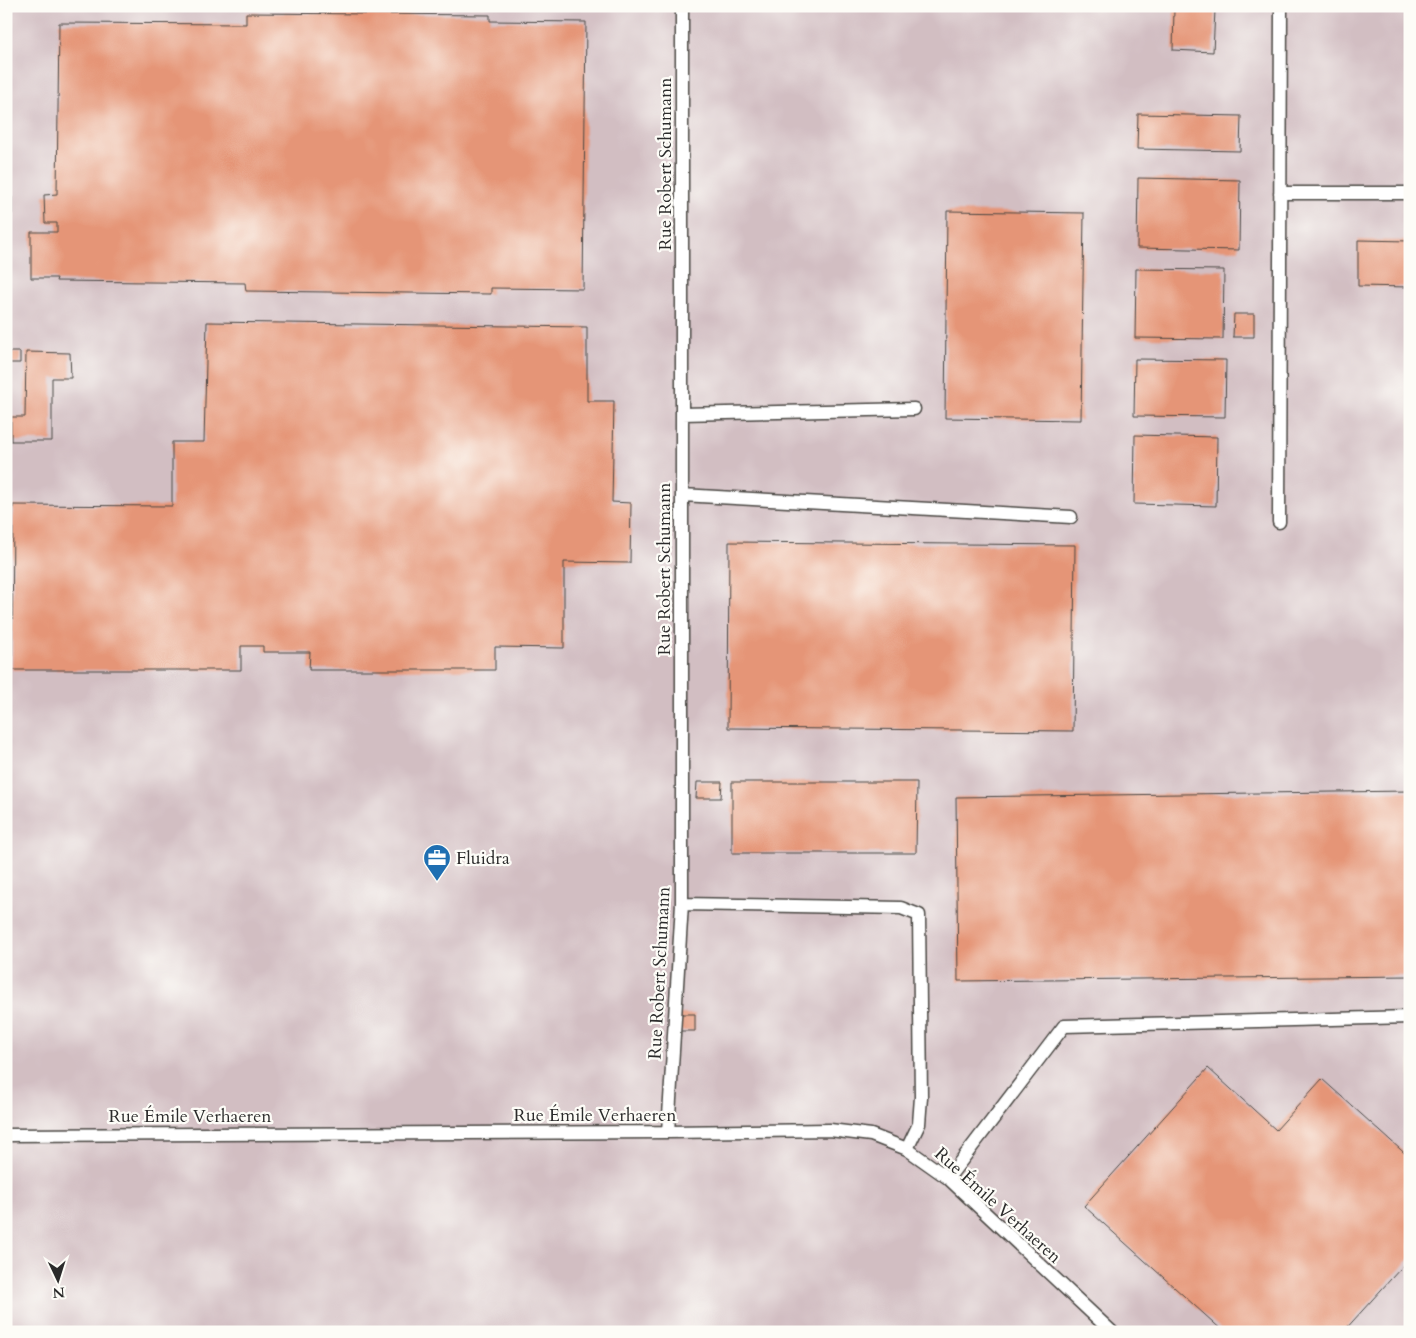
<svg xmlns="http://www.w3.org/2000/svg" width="1416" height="1338" font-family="Cardo,serif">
  <rect width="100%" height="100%" fill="#fdfcf7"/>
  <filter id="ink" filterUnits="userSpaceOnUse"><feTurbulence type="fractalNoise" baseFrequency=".02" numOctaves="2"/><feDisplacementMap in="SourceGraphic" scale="10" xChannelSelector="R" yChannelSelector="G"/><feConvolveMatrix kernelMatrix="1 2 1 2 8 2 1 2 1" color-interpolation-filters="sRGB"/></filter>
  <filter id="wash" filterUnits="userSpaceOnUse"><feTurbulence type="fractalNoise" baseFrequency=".0096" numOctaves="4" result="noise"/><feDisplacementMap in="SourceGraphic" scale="20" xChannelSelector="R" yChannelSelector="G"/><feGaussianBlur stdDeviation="1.12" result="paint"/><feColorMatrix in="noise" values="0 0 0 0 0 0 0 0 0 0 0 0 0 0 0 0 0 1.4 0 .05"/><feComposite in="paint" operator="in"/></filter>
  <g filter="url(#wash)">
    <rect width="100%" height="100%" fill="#f3dec2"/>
    <path fill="#d2bec2" d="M6,6H1410V1332H6Z"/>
    <g id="blocks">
      <path fill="#e59577" d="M1174,9L1215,10L1213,52L1173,50Z
        M246,13L490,15V21L586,22L583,289L491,288V294L246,291L245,283L56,281L57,278H31V232H57V223H45L44,195L57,194L59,23L246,24Z
        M1138,114L1241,116L1240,151L1137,149Z
        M1138,178L1240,180L1239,250L1137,248Z
        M6,197H12V214H6Z
        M947,211L1084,213L1081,420L945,418Z
        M1358,240L1410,241V287L1358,286Z
        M1136,269L1224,270L1223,339L1135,338Z
        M1234,314H1254V337H1233Z
        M207,322L587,327V401H614L612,502L631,503L630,563L564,562V648L495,647V670H309L310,652H263V646H241V670H12L13,505L172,506V442H204Z
        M6,352H20V363H6Z
        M26,352L70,353L71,378H52V441H11V417H25Z
        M1135,359L1226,360L1225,417L1134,416Z
        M1135,435L1217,437L1216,506L1134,504Z
        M729,542L1075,545L1073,731L728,728Z
        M697,782H722L721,798H696Z
        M732,782H917L916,853H732Z
        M1410,791V976L958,981L956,797Z
        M678,1014H695V1031H678Z
        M1208,1068L1276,1130L1322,1079L1410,1158V1258L1343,1332H1224L1084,1206Z"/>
    </g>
  </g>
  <g filter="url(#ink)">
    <use href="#blocks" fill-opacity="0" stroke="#494642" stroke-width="1"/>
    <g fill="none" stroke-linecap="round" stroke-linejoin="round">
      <defs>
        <path id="service" d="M1280,193H1410
          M682,414L914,409
          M682,495L1071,517
          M1279,522L1281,6
          M682,904L901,908L919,915L921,1097L919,1124L907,1149
          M668,1132L682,904V6
          M6,1135L668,1132L830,1130L871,1135L907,1149L948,1178L1112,1332
          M948,1178L1064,1026L1410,1017"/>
      </defs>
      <use href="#service" stroke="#494642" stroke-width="15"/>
      <use href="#service" stroke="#fff" stroke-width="12"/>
    </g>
  </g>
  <defs>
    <symbol id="office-pin" viewBox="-11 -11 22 30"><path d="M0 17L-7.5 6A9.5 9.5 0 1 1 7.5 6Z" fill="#1f6fb2" stroke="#fdfcf7"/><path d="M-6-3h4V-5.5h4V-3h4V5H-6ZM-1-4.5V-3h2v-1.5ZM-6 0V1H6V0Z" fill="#fff"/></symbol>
  </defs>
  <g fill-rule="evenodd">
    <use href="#office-pin" x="421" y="842" width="32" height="43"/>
  </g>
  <g text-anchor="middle" stroke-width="4.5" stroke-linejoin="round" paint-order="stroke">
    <g font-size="18" fill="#2b2b2b" stroke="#fdfcf7">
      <text transform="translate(665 164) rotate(-90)" y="6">Rue Robert Schumann</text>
      <text transform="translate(664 569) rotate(-90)" y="6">Rue Robert Schumann</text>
      <text transform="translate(659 973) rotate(-87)" y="6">Rue Robert Schumann</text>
      <text x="595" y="1121">Rue Émile Verhaeren</text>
      <text x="190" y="1122">Rue Émile Verhaeren</text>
      <text transform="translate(998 1205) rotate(42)" y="6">Rue Émile Verhaeren</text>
    </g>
    <g font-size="18" fill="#2b2b2b" stroke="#fdfcf7" text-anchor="start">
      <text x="456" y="864">Fluidra</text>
    </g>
  </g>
  <rect width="1416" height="1338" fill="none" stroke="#fdfcf7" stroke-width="25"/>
  <g transform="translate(58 1280) rotate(176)" stroke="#fdfcf7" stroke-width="4" paint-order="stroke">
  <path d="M0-4L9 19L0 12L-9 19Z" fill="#2b2b2b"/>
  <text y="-8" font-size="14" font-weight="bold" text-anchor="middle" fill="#2b2b2b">N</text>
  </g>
</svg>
